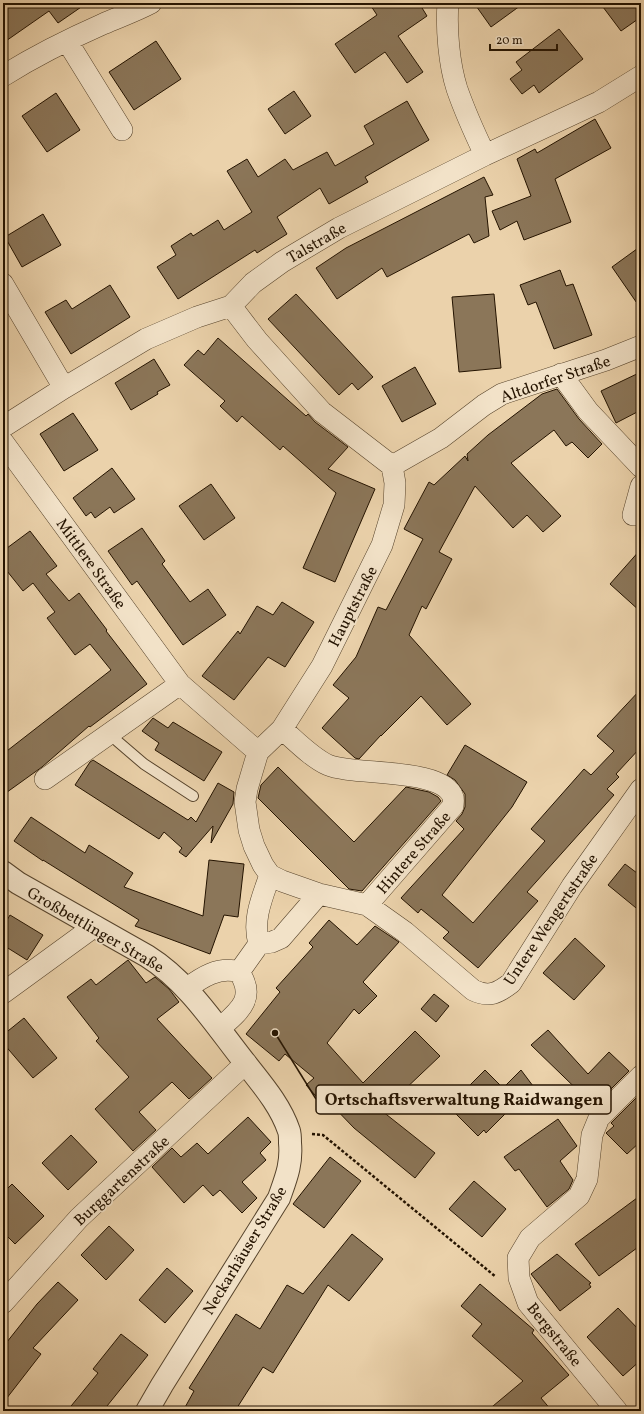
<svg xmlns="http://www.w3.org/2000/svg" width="644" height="1414" font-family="Vollkorn,serif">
  <rect width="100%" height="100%" fill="#ebd2ab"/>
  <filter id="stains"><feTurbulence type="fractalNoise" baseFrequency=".005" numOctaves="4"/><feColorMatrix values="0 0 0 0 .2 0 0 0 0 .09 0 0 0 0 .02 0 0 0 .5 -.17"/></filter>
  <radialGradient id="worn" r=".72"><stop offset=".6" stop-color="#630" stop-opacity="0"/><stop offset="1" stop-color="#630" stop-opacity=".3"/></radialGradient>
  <path fill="#8b7659" stroke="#241300" d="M3,3H87L58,23L49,11L3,43Z
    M369,3H419L427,16L398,36L423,72L407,83L385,52L355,73L335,44L377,15Z
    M474,3H524L491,27Z
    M600,3H641V17L621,31Z
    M559,29L583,59L539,93L534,85L522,94L510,79L522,70L516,62Z
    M156,41L181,79L134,110L109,72Z
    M294,91L311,116L285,134L268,109Z
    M56,93L80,130L47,152L22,116Z
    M407,101L429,140L365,177L368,182L329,204L320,188L277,217L287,234L257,253L255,250L178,299L157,267L176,255L171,246L191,233L193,236L218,220L224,230L252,212L227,171L247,159L258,177L285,159L293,170L327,152L335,166L374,144L364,126Z
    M595,119L611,148L555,179L571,222L524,240L517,221L500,230L492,211L531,196L517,159L535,149L537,153Z
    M484,177L493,195L485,197L489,236L474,243L469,234L387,277L382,268L337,299L316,268L346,248Z
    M43,214L61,245L22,267L5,237Z
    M641,246V309L612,267Z
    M560,270L566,286L573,284L592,335L554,349L536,302L528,305L520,285Z
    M110,285L130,317L71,354L45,312L66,300L72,309Z
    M296,294L373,377L358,390L352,383L339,395L268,319Z
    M494,294L501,368L459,372L452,297Z
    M218,338L306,416L308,414L315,422L348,447L328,469L375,489L335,582L303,568L336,493L283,446L280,450L242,416L237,422L220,406L225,401L184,365L198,350L204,355Z
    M154,359L170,385L157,392L158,394L131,410L115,383Z
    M415,367L436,404L402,422L382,386Z
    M641,372V410L616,423L601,391Z
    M557,389L579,419L602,444L588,458L572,442L566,446L554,430L511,463L561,516L543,532L527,515L513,528L475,486L439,552L452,559L426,609L422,606L409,635L471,704L447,725L421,696L381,736V735L359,759L355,758L322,728L349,698L333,685L356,657L378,607L386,610L423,539L404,529L429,482L434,485L465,456L468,461L467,454L488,435L542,394Z
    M73,413L98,450L64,471L40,434Z
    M112,468L135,499L114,513L110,507L95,518L91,512L86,516L73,498Z
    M211,484L235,518L204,540L179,506Z
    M142,528L165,561L162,564L190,602L208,589L226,615L183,645L137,581L132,585L108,551Z
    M30,531L57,566L46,574L69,601L79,593L107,630L106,631L147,684L90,727L89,726L42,767L3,795V754L111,670L90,644L75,655L47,618L55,612L33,583L23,591L3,566V551Z
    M641,549V612L610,584Z
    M282,602L314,622L285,667L268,657L234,700L202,676L238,631L240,634L257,606L273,615Z
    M641,689V747L616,774L619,777L607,789L614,795L527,892L538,901L478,968L443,938L449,932L421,909L418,913L401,898L464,829L456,821L462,814L465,807V794L455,780L447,775L465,745L527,782L512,807L442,895L473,923L545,841L531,829L584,769L591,775L614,751L597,736Z
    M153,718L168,728L173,722L222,752L204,781L155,750L159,743L142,731Z
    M93,760L188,820L191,817L196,822L218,783L234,792L233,804L211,843L213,826L186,857L179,852L182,848L164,832L159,839L75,785L90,762Z
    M278,767L354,842L406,787L429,792L438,797L441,801L362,891L349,889L258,798L261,785Z
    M31,817L85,853L89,845L133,873L124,887L203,916L209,860L244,864L238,917L224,915L210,954L135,926L139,920L43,860V861L14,841Z
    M625,864L641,876V912L608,885Z
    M10,915L43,935L27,960L3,945V927Z
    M329,920L357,945L375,926L399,942L363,982L377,996L359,1014L354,1009L327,1043L363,1083L415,1031L440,1056L382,1111L435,1153L415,1178L354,1128L329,1102L325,1106L306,1085L314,1078L285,1054L279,1061L246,1034L280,992L276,988L313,947L309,943Z
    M575,938L605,966L574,1000L543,973Z
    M128,960L146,983L155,977L169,989L179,1002L157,1019L212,1078L189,1099L172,1082L139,1112L156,1130L133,1151L95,1109L129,1077L96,1041L99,1038L67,997L91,979L96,985Z
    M434,994L449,1006L436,1022L421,1009Z
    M24,1018L57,1058L33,1078L3,1043V1035Z
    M548,1030L588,1074L609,1052L629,1071L594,1106L531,1045Z
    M485,1070L503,1088L521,1070L533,1086L486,1133L484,1130L478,1136L446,1104L464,1087L466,1089Z
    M637,1097L641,1102V1141L627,1154L606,1133L614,1126L611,1123Z
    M248,1117L271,1142L260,1153L266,1160L242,1182L257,1198L242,1213L220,1190L213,1196L203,1185L184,1203L152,1167L172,1148L181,1157L197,1143L208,1154Z
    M558,1119L577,1146L560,1161L573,1180L569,1189L547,1207L519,1169L515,1171L504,1157Z
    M71,1135L97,1162L68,1190L42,1163Z
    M330,1157L361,1181L324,1228L293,1204Z
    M474,1181L506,1209L482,1237L449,1209Z
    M12,1184L44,1216L15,1244L3,1232V1193Z
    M641,1195V1245L599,1276L575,1244Z
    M109,1226L134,1250L106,1280L81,1255Z
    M352,1234L383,1259L349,1301L328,1285L273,1373L263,1367L235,1411H183L194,1391L189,1388L236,1314L260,1329L287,1285L303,1294Z
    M557,1254L591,1283L589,1284L591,1287L560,1311L531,1274Z
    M167,1268L193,1291L165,1323L139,1300Z
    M58,1282L78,1300L33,1348L41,1354L3,1403V1347L37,1304Z
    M480,1284L534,1330L532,1333L569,1375L541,1398L552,1411H487L523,1381L472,1336L482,1324L461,1306Z
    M618,1308L641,1332V1360L623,1376L587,1337Z
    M121,1334L148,1355L103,1411H67L98,1373L93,1369Z"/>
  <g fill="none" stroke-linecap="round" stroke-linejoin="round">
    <defs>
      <path id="service" d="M109,734L144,764L193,796"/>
      <path id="minor" d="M448,3C446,29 449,64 457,89C465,112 475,134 485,155
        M67,41L122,130
        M3,76C35,56 69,39 103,24C119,17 136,11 151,3
        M3,284L64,388
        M561,374L588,411L641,467
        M3,427L64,388L146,339L197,317L231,306L253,283L282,262L339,228L485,155L599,102L641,76
        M3,442L180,684L258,752
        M392,466L441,438L484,405L502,394L606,360L641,346
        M633,515L641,486
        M282,729C295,740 312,758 328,765C353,776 443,767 453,797C454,799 453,804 453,806L367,905
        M45,779L180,684
        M270,875L282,881L319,894L367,905L405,932L473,990C489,998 498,993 511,983L572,886L641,789
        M259,944L272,942L281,938L319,894
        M186,989C202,977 219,966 239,972L259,944C252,920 262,898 270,875L263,865L254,846L249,830L245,802L247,789L258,752L282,729L322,666L382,545L394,505L395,483L392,466L322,412L257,340L231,306
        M3,993L95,926
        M219,1029C238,1012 257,999 239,972
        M3,1303L79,1218L246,1063
        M617,1411L528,1303L519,1278L518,1258L530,1238L579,1196L587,1179L592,1135L599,1118L641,1076"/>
      <path id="tertiary" d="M3,872L18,883L147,956C187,981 214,1023 243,1060C260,1082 280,1104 289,1131C290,1134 290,1139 290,1143C292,1164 286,1178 279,1198L162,1385L147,1411"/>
    </defs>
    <use href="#service" stroke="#56432b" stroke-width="12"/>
    <use href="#minor" stroke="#56432b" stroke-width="22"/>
    <use href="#tertiary" stroke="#56432b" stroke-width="24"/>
    <path stroke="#241300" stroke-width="2.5" stroke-dasharray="3 2" stroke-linecap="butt" d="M312,1134L323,1135L496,1277"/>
    <use href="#service" stroke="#f2e2c8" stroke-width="10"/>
    <use href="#minor" stroke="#f2e2c8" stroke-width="21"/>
    <use href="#tertiary" stroke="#f2e2c8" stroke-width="22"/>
  </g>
  <g text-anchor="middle" stroke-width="3.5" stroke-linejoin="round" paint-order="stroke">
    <g font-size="16" fill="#241300" stroke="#f2e2c8">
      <text transform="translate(316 242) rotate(-30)" y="6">Talstraße</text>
      <text transform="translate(555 378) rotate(-19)" y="6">Altdorfer Straße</text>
      <text transform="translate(92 563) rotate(54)" y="6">Mittlere Straße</text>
      <text transform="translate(352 606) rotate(-63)" y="6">Hauptstraße</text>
      <text transform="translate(413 852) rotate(-49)" y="6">Hintere Straße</text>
      <text transform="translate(550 919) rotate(-56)" y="6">Untere Wengertstraße</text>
      <text transform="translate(96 929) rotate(30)" y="6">Großbettlinger Straße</text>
      <text transform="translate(121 1180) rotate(-43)" y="6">Burggartenstraße</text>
      <text transform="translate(244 1250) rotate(-59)" y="6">Neckarhäuser Straße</text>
      <text transform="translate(555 1334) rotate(51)" y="6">Bergstraße</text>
    </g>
  </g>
  <path fill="none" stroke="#241300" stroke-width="1.5" d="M275 1033L316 1099"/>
  <circle fill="#241300" stroke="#f2e2c8" stroke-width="1.5" cx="275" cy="1033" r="4"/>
  <rect fill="#f2e2c8" stroke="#241300" stroke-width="1.5" x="316" y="1085" width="295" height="29" rx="4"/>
  <g font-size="17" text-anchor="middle" font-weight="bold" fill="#241300">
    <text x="464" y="1105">Ortschaftsverwaltung Raidwangen</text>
  </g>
  <rect width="644" height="1414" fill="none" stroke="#ebd2ab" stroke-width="16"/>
  <rect x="4" y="4" width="636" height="1406" fill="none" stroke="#241300" stroke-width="2"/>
  <rect x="8" y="8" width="628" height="1398" fill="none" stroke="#241300"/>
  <path d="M490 44v6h67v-6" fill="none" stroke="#241300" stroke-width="2"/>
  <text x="496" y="44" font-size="12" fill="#241300" stroke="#f2e2c8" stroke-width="3" paint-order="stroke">20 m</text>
  <rect width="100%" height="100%" filter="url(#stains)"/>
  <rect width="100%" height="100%" fill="url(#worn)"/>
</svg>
